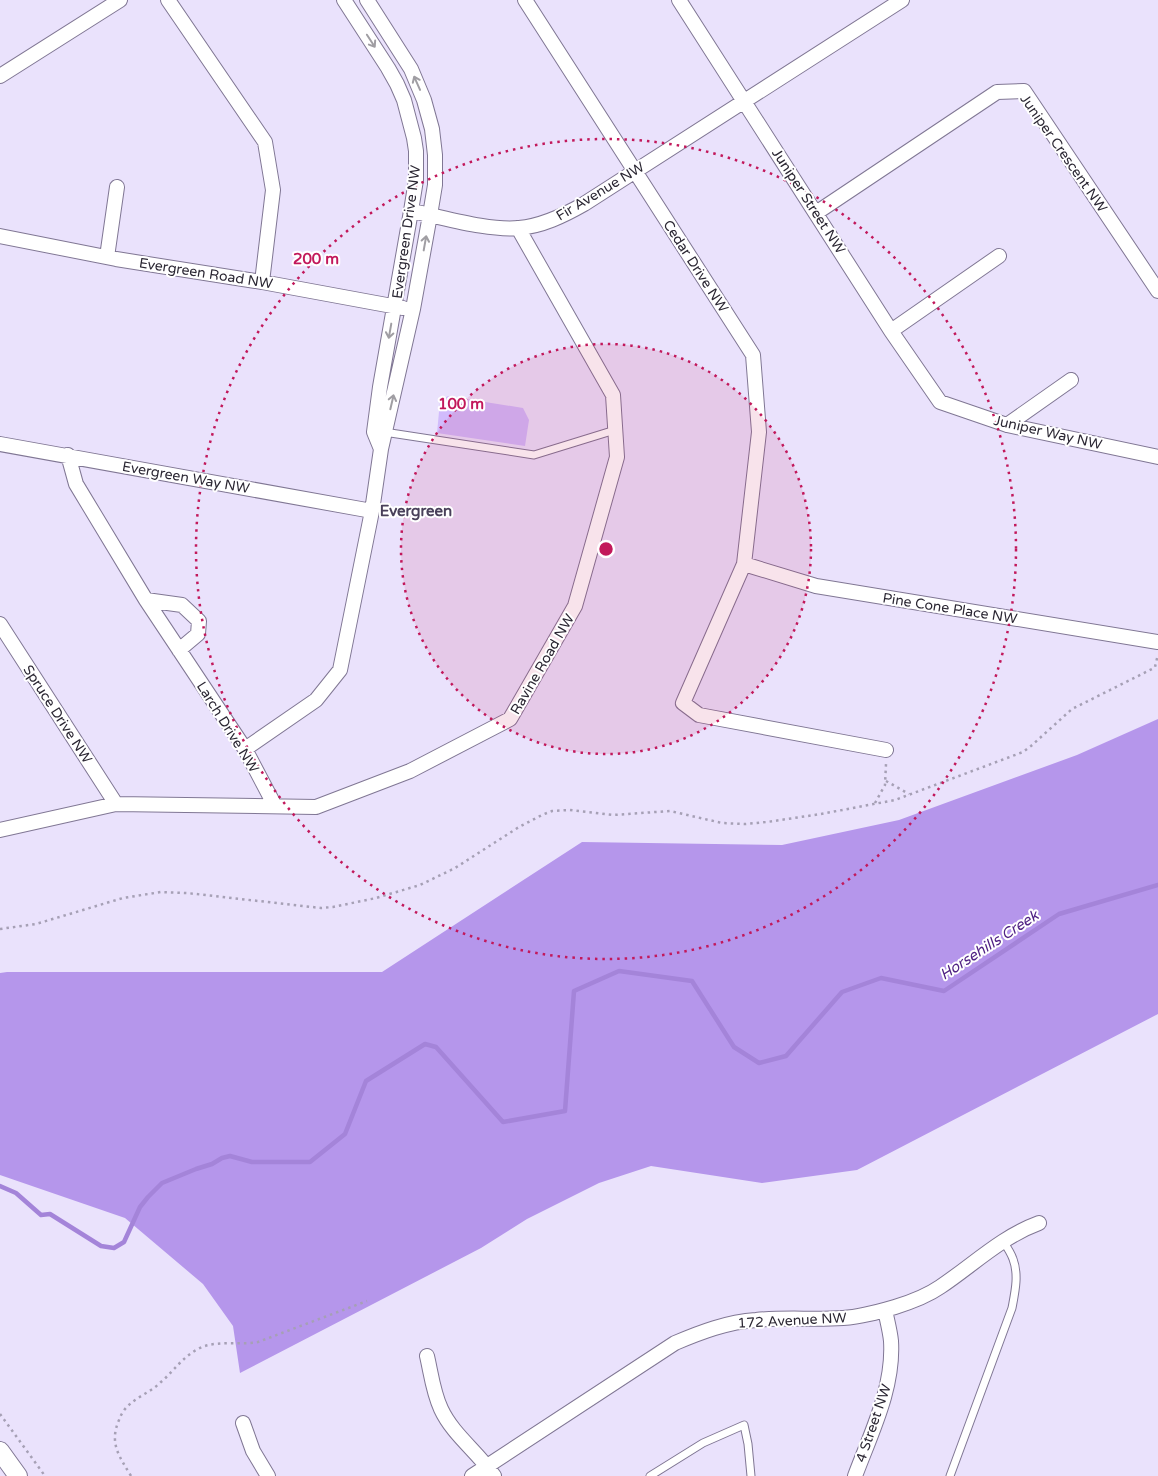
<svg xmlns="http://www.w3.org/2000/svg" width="1158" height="1476" font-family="'Varela Round',sans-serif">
  <rect width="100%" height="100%" fill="#eae2fc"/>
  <path fill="#d1bbfc" d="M448,396L523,408L529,420L525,446L437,433L440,401Z"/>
  <path fill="#b596eb" d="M1158,719V1014L857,1170L762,1183L651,1166L599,1183L527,1219L481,1248L240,1373L233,1326L203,1284L125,1218L0,1175V973L7,972H382L582,842L782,845L899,820L1077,755Z"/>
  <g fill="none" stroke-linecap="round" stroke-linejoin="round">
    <path stroke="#a484d9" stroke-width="4.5" d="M0,1186L16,1193L41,1215L50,1214L101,1246L114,1248L124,1242L140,1207L148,1197L162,1183L196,1169L212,1164L222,1158L230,1156L252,1162H310L345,1134L366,1081L425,1044L436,1047L503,1122L565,1111L574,991L619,971L692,981L734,1047L759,1063L786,1056L842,992L881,978L944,991L1059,914L1158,885"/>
    <defs>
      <path id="service" d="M384,432L534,455L615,430
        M650,1476L703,1443L744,1425L748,1444L751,1476
        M950,1476L1012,1308C1015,1292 1019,1275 1013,1259C1011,1253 1007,1247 1003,1241"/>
      <path id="minor" d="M168,0L265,142L273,190L262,282
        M344,0L388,68L397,84L404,100L414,138L416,151V180L411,211L380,387L374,432L381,449
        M525,0L753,355L759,432L744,564L683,703L699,715L886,750
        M679,0L891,331L940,402L1007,425L1158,457
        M0,76L120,0
        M411,211C443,217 487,231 519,228C542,226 563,216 584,204L902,0
        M816,213L997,92L1024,91L1158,291
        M0,236L116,259L262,282L403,308
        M107,257L117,187
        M891,331L999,256
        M1007,425L1071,380
        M0,444L372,511
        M68,455L76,484L146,600L245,749L275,806
        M744,564L816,586L1158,642
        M146,600L182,605L199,621L198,634L179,650
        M0,624L116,804
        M245,749L316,700L340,670L372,511L381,449L413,309L430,215L435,185V155L432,129L424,100L411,69L367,0
        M0,830L116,804L316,807L410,771L510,719L575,606L617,457L613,395L518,228
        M427,1356C431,1373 433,1392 441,1409C453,1435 478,1452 494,1476
        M243,1423L253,1451L268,1476
        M472,1476L675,1343C701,1332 727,1322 756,1320C785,1317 814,1320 843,1318C861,1317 878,1312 895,1307C911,1302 927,1296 940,1287C973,1265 1001,1237 1039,1223
        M855,1476C871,1433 894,1388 891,1341C890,1331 887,1320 885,1310"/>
      <path id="tertiary" d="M0,1451L18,1476"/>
    </defs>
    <use href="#service" stroke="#807794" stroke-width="9"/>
    <use href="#minor" stroke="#807794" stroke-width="16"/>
    <use href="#tertiary" stroke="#807794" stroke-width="20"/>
    <path stroke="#a6a0b5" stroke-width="2.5" stroke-dasharray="2.5 4" stroke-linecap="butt" d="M886,781L909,794
      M875,803L885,785L886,764
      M0,929L36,924L123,898L161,892L187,893L321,908L333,907L376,898L420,885L455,868L519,827L542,815L552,811L570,810L613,815L670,811L722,823L745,824L767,822L821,814L895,800L1023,752L1031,746L1072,709L1152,669L1155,667L1158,654
      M0,1414L45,1476
      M131,1476C119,1456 109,1443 119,1420C121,1414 125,1408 130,1404C139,1396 152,1391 161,1382C176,1369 185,1353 205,1346C221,1341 241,1345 258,1342L367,1301"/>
    <use href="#service" stroke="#fff" stroke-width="7"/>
    <use href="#minor" stroke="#fff" stroke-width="14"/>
    <use href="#tertiary" stroke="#fff" stroke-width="18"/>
  </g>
  <defs><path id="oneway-shaft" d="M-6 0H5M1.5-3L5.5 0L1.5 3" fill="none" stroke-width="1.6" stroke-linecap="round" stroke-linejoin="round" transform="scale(1.25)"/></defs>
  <g stroke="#a09ea3">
    <use href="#oneway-shaft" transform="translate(371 41) rotate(57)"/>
    <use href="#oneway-shaft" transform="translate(417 83) rotate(-114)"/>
    <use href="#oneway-shaft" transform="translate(425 243) rotate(-80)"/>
    <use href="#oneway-shaft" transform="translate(390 331) rotate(100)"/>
    <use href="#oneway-shaft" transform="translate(392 402) rotate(-77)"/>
  </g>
  <circle cx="606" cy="549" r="205" fill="#c2185b" fill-opacity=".12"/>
  <g fill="none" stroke="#c2185b" stroke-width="2.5" stroke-dasharray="2.5 5">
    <circle cx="606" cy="549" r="205"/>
    <circle cx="606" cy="549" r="410"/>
  </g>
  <g text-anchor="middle" stroke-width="4" stroke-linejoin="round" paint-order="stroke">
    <g font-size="14" fill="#2b2733" stroke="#fff">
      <text transform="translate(1064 153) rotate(55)" y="5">Juniper Crescent NW</text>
      <text transform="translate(600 191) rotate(-31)" y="5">Fir Avenue NW</text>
      <text transform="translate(809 201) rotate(57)" y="5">Juniper Street NW</text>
      <text transform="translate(406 232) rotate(-82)" y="5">Evergreen Drive NW</text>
      <text transform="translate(696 266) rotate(57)" y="5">Cedar Drive NW</text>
      <text transform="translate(206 273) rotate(9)" y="5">Evergreen Road NW</text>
      <text transform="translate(1048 432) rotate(13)" y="5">Juniper Way NW</text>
      <text transform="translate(186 477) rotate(10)" y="5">Evergreen Way NW</text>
      <text transform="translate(950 608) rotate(9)" y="5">Pine Cone Place NW</text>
      <text transform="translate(542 664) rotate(-60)" y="5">Ravine Road NW</text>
      <text transform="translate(58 714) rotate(57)" y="5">Spruce Drive NW</text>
      <text transform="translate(228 727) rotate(58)" y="5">Larch Drive NW</text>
      <text transform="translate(792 1320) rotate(-3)" y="5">172 Avenue NW</text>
      <text transform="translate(873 1423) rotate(-71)" y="5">4 Street NW</text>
    </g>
    <g font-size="15" font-weight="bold" fill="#49405a" stroke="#fff">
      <text x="416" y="516">Evergreen</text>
    </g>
    <g font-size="15" font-style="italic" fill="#502284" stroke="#fff">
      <text transform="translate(989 945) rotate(-33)" y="5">Horsehills Creek</text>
    </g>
  </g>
  <circle cx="606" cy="549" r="8" fill="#c2185b" stroke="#fff" stroke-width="2.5"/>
  <g font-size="15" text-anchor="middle" font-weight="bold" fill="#c2185b" stroke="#fff" stroke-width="4" stroke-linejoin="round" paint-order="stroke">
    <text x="316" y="264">200 m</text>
    <text x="461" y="409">100 m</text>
  </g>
</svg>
